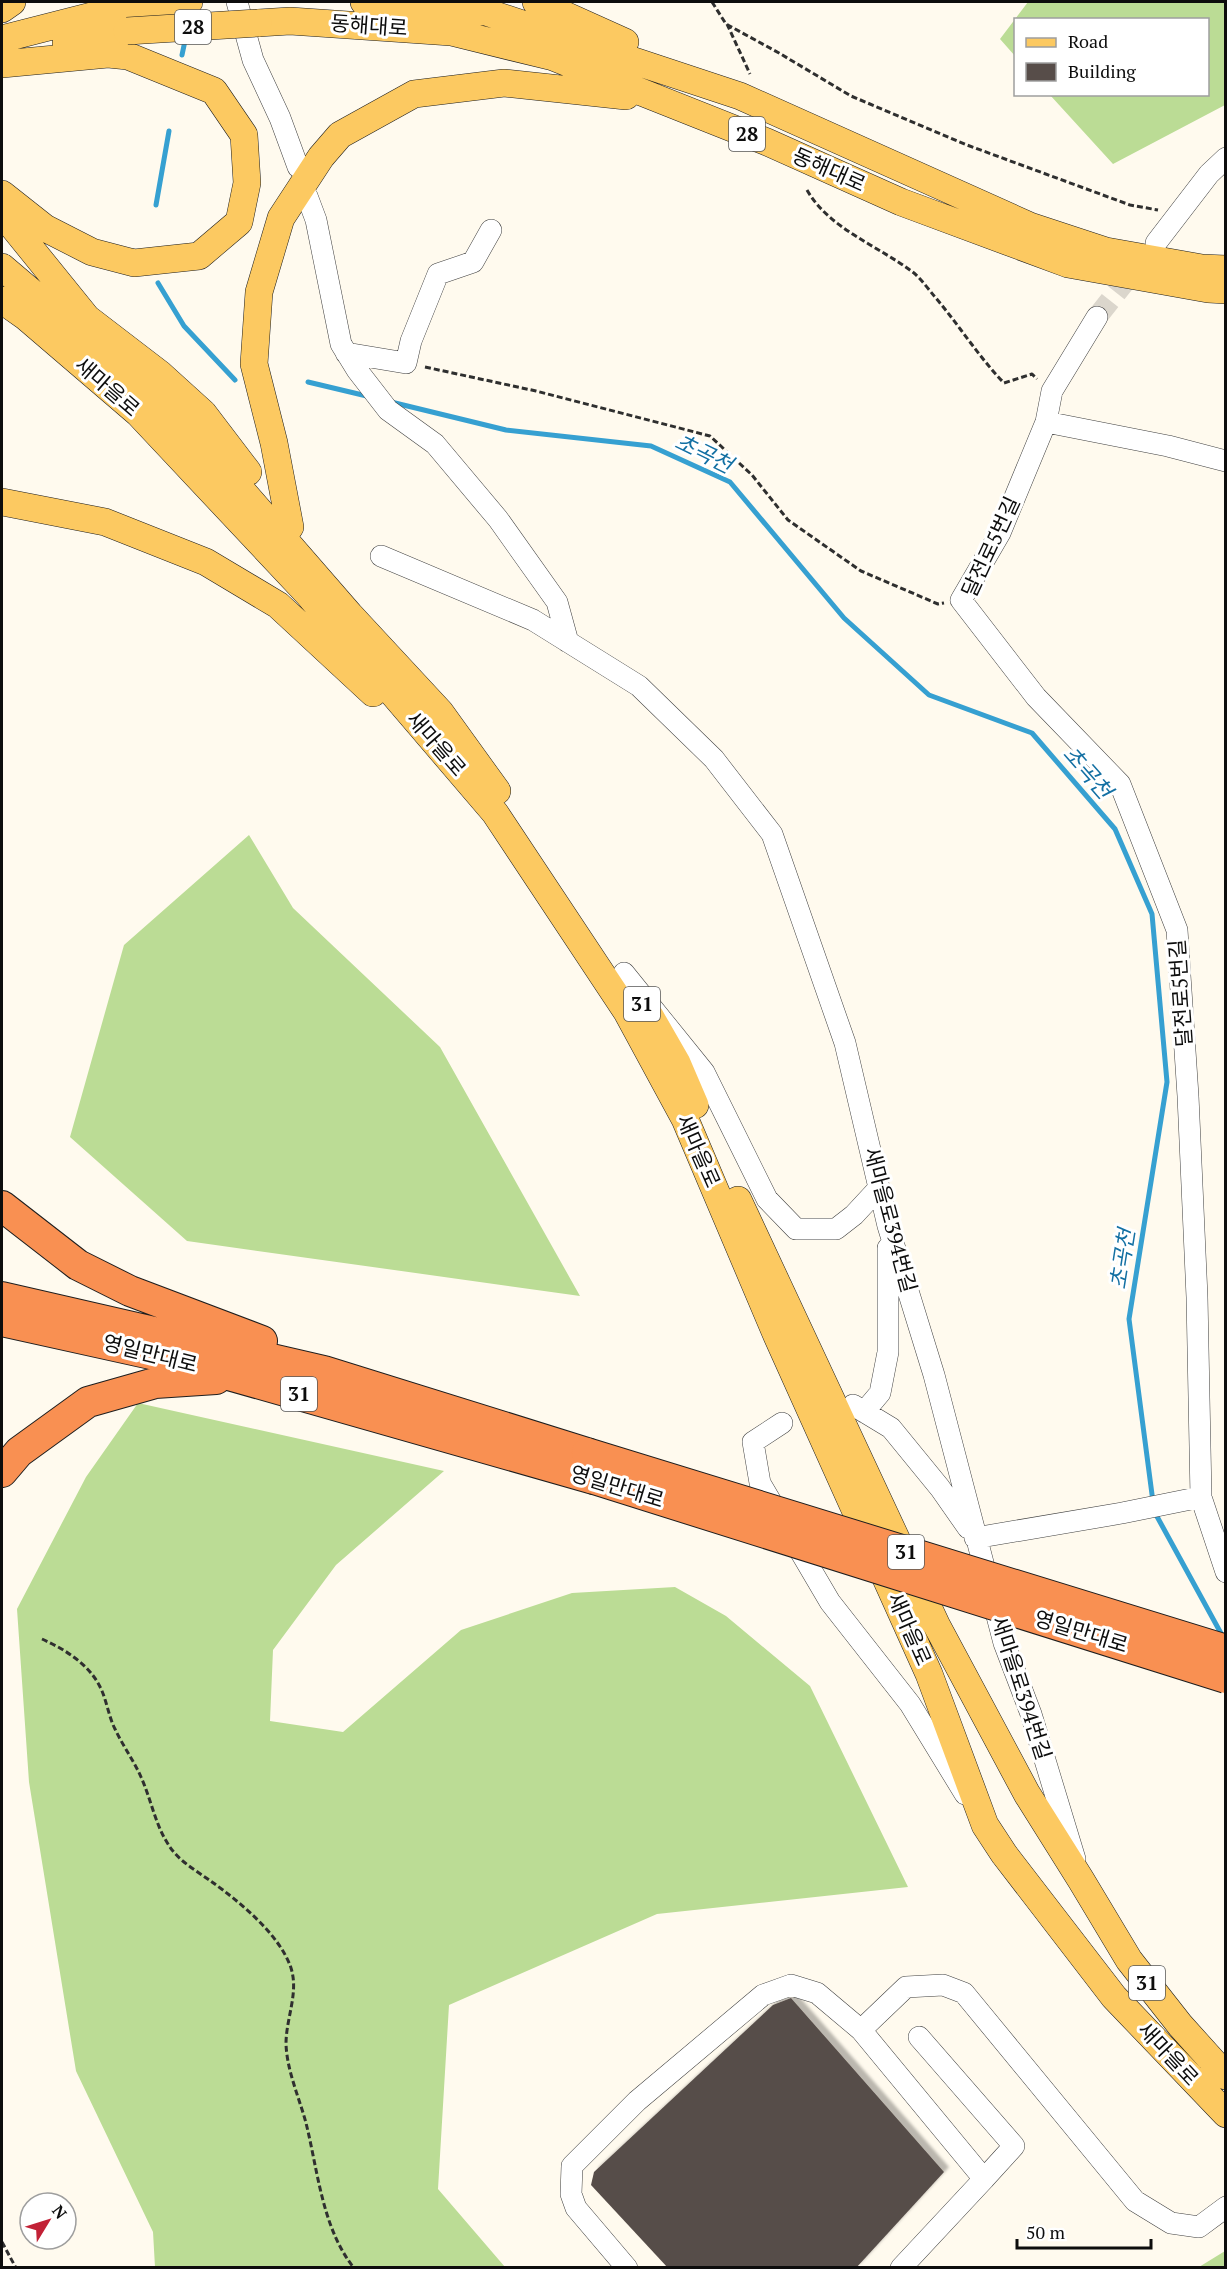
<svg xmlns="http://www.w3.org/2000/svg" width="1227" height="2269" font-family="'PT Serif','Noto Sans KR',serif">
  <defs>
    <filter id="shadow"><feDropShadow dx="5" dy="-5" stdDeviation="1.5" flood-color="#0004"/></filter>
  </defs>
  <rect width="100%" height="100%" fill="#fffaee"/>
  <path fill="#bbdc95" d="M1028,2H1225V105L1113,164L1050,95L1208,94V20H1016L1015,56L1000,39Z
    M249,835L293,908L440,1047L580,1296L187,1241L70,1137L124,945Z
    M138,1403L444,1471L336,1565L273,1650L270,1721L343,1732L461,1630L572,1593L675,1587L726,1616L810,1686L908,1887L657,1914L449,2005L438,2189L505,2267H155L153,2232L76,2071L29,1782L17,1609L86,1477Z
    M1225,2251V2267H1199Z"/>
  <g fill="none" stroke-linecap="round" stroke-linejoin="round">
    <path stroke="#36a0d1" stroke-width="5" d="M182,55L186,36
      M156,205L169,131
      M158,283L184,326L235,380
      M308,382L371,397
      M391,402L506,430L651,446L730,482L844,618L929,695L1032,733L1115,829L1152,914L1167,1082L1129,1319L1153,1502
      M1154,1511L1223,1637"/>
  </g>
  <path fill="#574d49" filter="url(#shadow)" d="M791,1998L944,2172L856,2268H668L591,2185L594,2172L773,2005Z"/>
  <g fill="none" stroke-linecap="round" stroke-linejoin="round">
    <path stroke="#dbd6cc" stroke-width="21" stroke-dasharray="21 10" stroke-linecap="butt" d="M1097,317L1139,264"/>
    <defs>
      <path id="minor" d="M237,2L253,60L280,118L298,167
        M307,196L316,220L341,344L357,370L388,410L435,444L498,519L557,602L568,642
        M1156,243L1209,174L1226,158
        M1097,317L1052,391L1046,422L1000,533L961,600L1036,697L1120,784L1177,930L1188,1096L1197,1297L1201,1497L1226,1572
        M346,353L406,363L411,341L438,274L473,262L491,230
        M1046,422L1168,446L1226,461
        M381,556L533,620L639,686L714,759L772,834L845,1043L888,1226L934,1375L1004,1643L1031,1714L1075,1859
        M624,973L704,1072L767,1199L796,1229H836L854,1215L879,1188
        M853,1405L891,1428L940,1488L968,1528
        M864,1412L880,1393L888,1352V1248
        M782,1423L753,1442L760,1483L830,1602L910,1704L965,1794
        M975,1538L1122,1513L1201,1497
        M861,2030L906,1987L943,1985L964,1993L1135,2201L1171,2223L1199,2227L1226,2207
        M627,2268L576,2208L571,2194L572,2166L637,2101L763,1995L791,1985L817,1993L861,2030L984,2179L1014,2146L919,2037
        M901,2268L984,2179"/>
      <path id="major" d="M364,2L486,12L740,96L1030,226L1106,251L1202,268L1226,269
        M536,2L625,42
        M2,9L12,2
        M258,23L290,21L451,32L553,57L767,142L901,202L1068,264L1208,289L1226,290
        M2,39L119,9L189,2
        M66,43L127,31
        M2,64L108,54L128,56L214,91L244,135L247,183L239,222L199,256L134,263L92,252L45,228L2,194
        M2,213L87,318L160,374L203,413L248,472
        M2,267L82,335L122,365L177,416L350,615L440,712L497,791
        M2,300L26,317L138,413L308,594L495,813L627,1012L685,1119L777,1336L929,1674L985,1825L1004,1854L1114,1997L1226,2114
        M2,502L105,522L206,562L278,605L373,693
        M290,527L274,443L254,364L259,292L281,218L321,157L340,135L414,94L504,83L626,96
        M650,1016L677,1063L695,1105
        M738,1200L936,1624L1027,1794L1081,1880L1129,1960L1180,2025L1226,2076"/>
      <path id="highway" d="M2,1206L78,1265L130,1291L262,1341
        M2,1297L324,1371L587,1453
        M2,1321L169,1358L594,1479
        M2,1472L19,1452L88,1402L155,1383L216,1379"/>
    </defs>
    <use href="#minor" stroke="#404040" stroke-width="22"/>
    <use href="#major" stroke="#1e1e1e" stroke-width="28"/>
    <use href="#highway" stroke="#1e1e1e" stroke-width="32"/>
    <path stroke="#2f2f2f" stroke-width="3" stroke-dasharray="6 3" stroke-linecap="butt" d="M712,2L726,24L779,53L851,96L967,145L1130,205L1158,210
      M727,24L750,74
      M807,190C829,229 879,246 914,273C922,280 929,290 935,297C959,325 978,356 1004,383L1032,374L1037,379
      M425,367L536,391L710,436L752,475L788,520L861,571L938,604L944,603
      M42,1639C66,1650 91,1665 102,1691C107,1703 109,1717 115,1729C123,1746 134,1761 141,1777C151,1799 155,1824 168,1844C178,1861 197,1871 212,1882C240,1902 280,1935 291,1968C299,1993 286,2018 286,2044C287,2071 299,2097 306,2123C318,2171 322,2228 354,2268
      M2,2242L16,2268"/>
    <use href="#minor" stroke="#fff" stroke-width="21"/>
    <use href="#major" stroke="#fcc961" stroke-width="27"/>
    <use href="#highway" stroke="#f99052" stroke-width="30"/>
    <defs>
      <path id="major-bridge" d="M127,31L258,23"/>
      <path id="highway-bridge" d="M587,1453L1226,1650
        M594,1479L1226,1678"/>
    </defs>
    <use href="#major-bridge" stroke="#1e1e1e" stroke-width="28" stroke-linecap="butt"/>
    <use href="#highway-bridge" stroke="#1e1e1e" stroke-width="32" stroke-linecap="butt"/>
    <use href="#major-bridge" stroke="#fcc961" stroke-width="27"/>
    <use href="#highway-bridge" stroke="#f99052" stroke-width="30"/>
  </g>
  <g text-anchor="middle" stroke-width="6" stroke-linejoin="round" paint-order="stroke">
    <g fill="#fff" stroke="#565656" stroke-width="1.5">
      <rect x="175" y="10" width="36" height="34" rx="4.5"/>
      <rect x="729" y="117" width="36" height="34" rx="4.5"/>
      <rect x="624" y="987" width="36" height="34" rx="4.5"/>
      <rect x="281" y="1377" width="36" height="34" rx="4.5"/>
      <rect x="888" y="1535" width="36" height="34" rx="4.5"/>
      <rect x="1129" y="1966" width="36" height="34" rx="4.5"/>
    </g>
    <g font-size="20" font-weight="bold" fill="#0d0d0d">
      <text x="193" y="34">28</text>
      <text x="747" y="141">28</text>
      <text x="642" y="1011">31</text>
      <text x="299" y="1401">31</text>
      <text x="906" y="1559">31</text>
      <text x="1147" y="1990">31</text>
    </g>
    <g font-size="21" fill="#0d0d0d" stroke="#fff">
      <text transform="translate(369 26) rotate(4)" y="7">동해대로</text>
      <text transform="translate(829 170) rotate(24)" y="7">동해대로</text>
      <text transform="translate(107 387) rotate(41)" y="7">새마을로</text>
      <text transform="translate(991 547) rotate(-65)" y="7">달전로5번길</text>
      <text transform="translate(436 744) rotate(49)" y="7">새마을로</text>
      <text transform="translate(1181 993) rotate(-94)" y="7">달전로5번길</text>
      <text transform="translate(698 1151) rotate(66)" y="7">새마을로</text>
      <text transform="translate(890 1220) rotate(75)" y="7">새마을로394번길</text>
      <text transform="translate(150 1354) rotate(14)" y="7">영일만대로</text>
      <text transform="translate(617 1487) rotate(17)" y="7">영일만대로</text>
      <text transform="translate(909 1629) rotate(66)" y="7">새마을로</text>
      <text transform="translate(1081 1632) rotate(17)" y="7">영일만대로</text>
      <text transform="translate(1021 1688) rotate(72)" y="7">새마을로394번길</text>
      <text transform="translate(1168 2054) rotate(47)" y="7">새마을로</text>
    </g>
    <g font-size="22" font-style="italic" fill="#1370a3" stroke="#fff">
      <text transform="translate(704 453) rotate(26)" y="8">초곡천</text>
      <text transform="translate(1088 772) rotate(49)" y="8">초곡천</text>
      <text transform="translate(1122 1259) rotate(-81)" y="8">초곡천</text>
    </g>
  </g>
  <rect width="1227" height="2269" fill="none" stroke="#0d0d0d" stroke-width="6"/>
  <rect x="1014" y="18" width="195" height="78" fill="#ffffff" stroke="#9e9e9e" stroke-width="1.5"/>
  <rect x="1026" y="38" width="30" height="9" fill="#fcc961" stroke="#9e9e9e" stroke-width="1.5"/>
  <text x="1068" y="48" font-size="18" fill="#0d0d0d">Road</text>
  <rect x="1026" y="63" width="30" height="18" fill="#574d49" stroke="#9e9e9e" stroke-width="1.5"/>
  <text x="1068" y="78" font-size="18" fill="#0d0d0d">Building</text>
  <g transform="translate(48 2221) rotate(52)"><circle r="28" fill="#ffffff" stroke="#9e9e9e" stroke-width="1.5"/>
  <path d="M0-4.5L10 22L0 15L-10 22Z" fill="#c22136"/>
  <text y="-9" font-size="16" font-weight="bold" text-anchor="middle" fill="#0d0d0d">N</text>
  </g>
  <path d="M1017 2239v9h134v-9" fill="none" stroke="#0d0d0d" stroke-width="3"/>
  <text x="1026" y="2239" font-size="18" fill="#0d0d0d" stroke="#ffffff" stroke-width="4.5" paint-order="stroke">50 m</text>
</svg>
